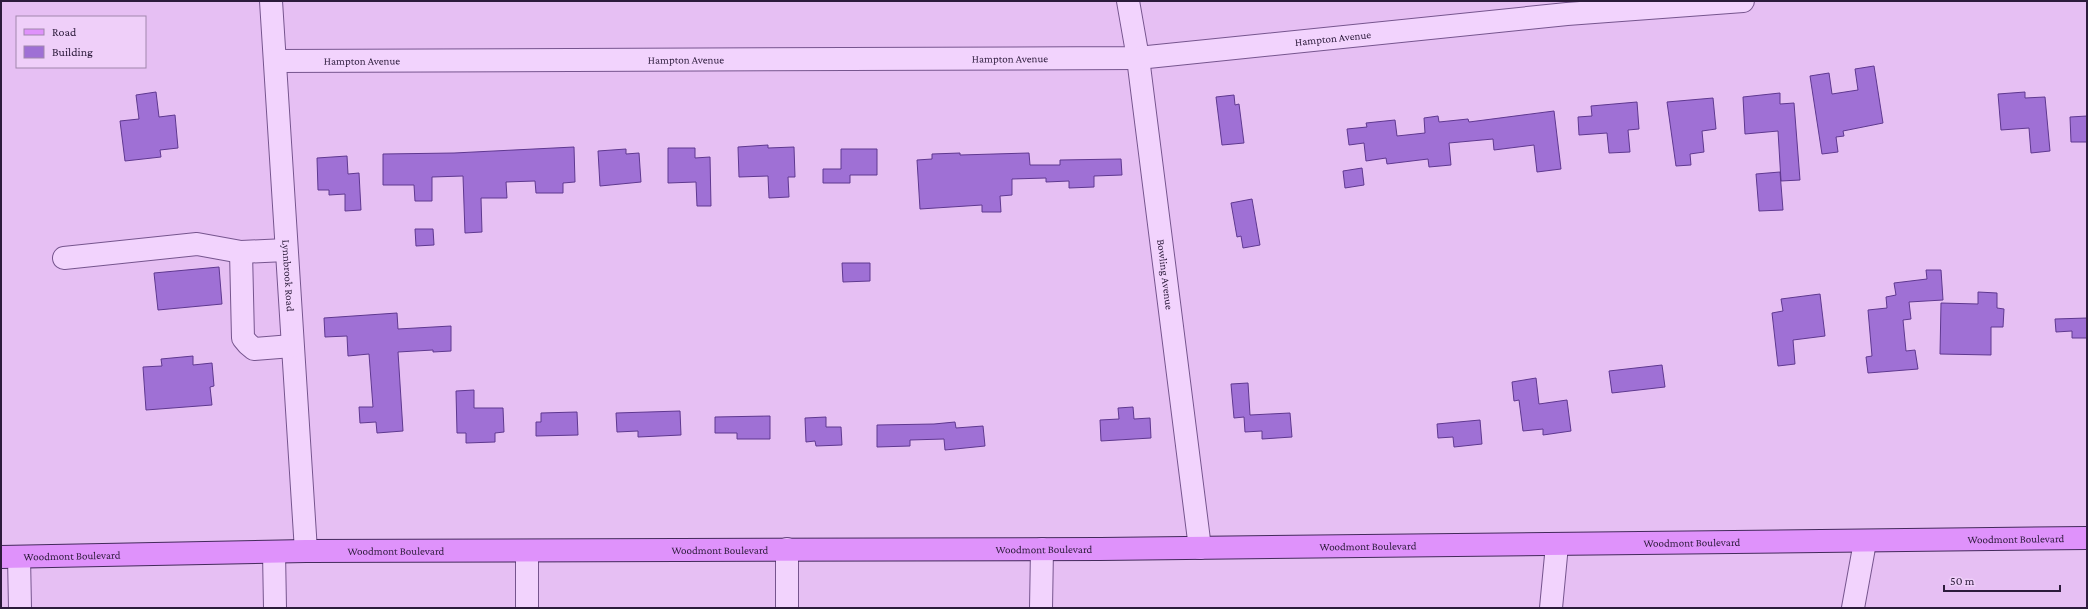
<svg xmlns="http://www.w3.org/2000/svg" width="2088" height="609" font-family="'Crimson Pro',serif">
  <rect width="100%" height="100%" fill="#e6bff3"/>
  <path fill="#9f70d5" stroke="#5f3890" d="M1874,66L1883,123L1843,131L1844,136L1836,137L1838,152L1822,154L1810,76L1829,73L1832,94L1858,90L1855,69Z
    M156,92L159,117L175,115L178,148L160,150L161,157L125,161L120,121L139,119L136,95Z
    M2025,92V98L2045,97L2050,151L2031,153L2029,128L2001,130L1998,94Z
    M1780,93V104L1794,103L1800,180L1781,181L1778,131L1745,134L1743,97Z
    M1234,95L1235,105L1239,104L1244,143L1222,145L1216,97Z
    M1713,98L1716,129L1702,131L1704,152L1690,154L1691,165L1676,166L1667,102Z
    M1637,102L1639,129L1628,130L1630,152L1609,153L1607,133L1579,135L1578,117L1592,116L1591,106Z
    M1554,111L1561,169L1537,172L1534,145L1494,150L1493,139L1449,143L1451,165L1429,167L1428,159L1387,164L1386,158L1366,161L1364,143L1349,145L1347,129L1367,127L1366,123L1395,120L1397,136L1425,133L1424,118L1438,116L1439,122L1468,119L1469,122Z
    M2087,116V142H2071L2070,117Z
    M768,145V148L794,147L795,177H788L789,197L769,198L768,176L739,177L738,147Z
    M574,147L575,182L563,183V193H536L535,181L506,182L507,198H481L482,232L465,233L463,176L432,177V201H415L414,185H383V154L454,153Z
    M668,148H695V158L710,157L711,206H697L696,182L668,183Z
    M626,149V154L639,153L641,182L600,186L598,151Z
    M841,149H877V175H850V183H823V169H841Z
    M960,153V155L1029,153L1030,165H1060V160L1121,159L1122,175L1094,176V187L1069,188V181L1046,182V178L1012,179V195L1000,196L1001,212H982V205L920,209L917,160L932,159V154Z
    M347,156L348,174L359,173L361,210L345,211V194L329,195V190H318L317,158Z
    M1362,168L1364,185L1345,188L1343,171Z
    M1780,172L1783,210L1759,211L1756,174Z
    M1252,199L1260,245L1243,248L1241,236L1237,237L1231,203Z
    M415,229H433L434,245L416,246Z
    M842,263H870V281L843,282Z
    M219,267L222,304L158,310L154,273Z
    M1926,270H1941L1943,300L1909,302L1911,319L1903,320L1906,351L1915,350L1918,369L1868,373L1866,357L1872,356L1868,310L1887,308L1886,297L1896,295L1894,283L1927,279Z
    M1978,292L1997,293V308L2004,309L2003,327H1991V355L1940,354L1941,303L1978,304Z
    M1820,294L1825,336L1793,340L1795,364L1778,366L1772,313L1783,311L1781,299Z
    M397,313L398,329L451,326V351L433,352V350L398,352L403,431L377,433L376,422L360,423L359,407H373L369,354L348,356L347,336L325,337L324,318Z
    M2087,318V338H2072V331L2056,332L2055,319Z
    M193,356V365L212,363L214,386L210,387L212,405L146,410L143,367L162,366L161,359Z
    M1662,365L1665,387L1612,393L1609,371Z
    M1536,378L1539,404L1567,400L1571,431L1543,435V429L1523,431L1519,400L1514,401L1512,382Z
    M1248,383L1250,415L1290,413L1292,437L1262,439V431L1245,432L1244,417L1234,418L1231,384Z
    M474,390V408H503L504,432L495,433V442L466,443V433H457L456,391Z
    M1133,407L1134,419L1150,418L1151,438L1101,441L1100,420L1119,419L1118,408Z
    M680,411L681,435L638,437V431L617,432L616,413Z
    M577,412L578,435L536,436V422H541V413Z
    M770,416V439H737V433H715V417Z
    M826,417V427H841L842,445L816,446L815,441L806,442L805,418Z
    M1480,420L1482,444L1454,447L1453,437L1438,438L1437,424Z
    M955,422L956,428L983,426L985,446L945,450L944,439L910,440V446L877,447V425L934,424Z"/>
  <g fill="none" stroke-linecap="round" stroke-linejoin="round">
    <defs>
      <g id="minor">
        <path id="s1" d="M271,1L306,551"/>
        <path id="s2" d="M1128,1L1138,58L1200,548"/>
        <path id="s3" d="M275,61L1138,58L1567,14L1743,1"/>
        <path d="M241,252L243,338L248,344L254,349L292,346"/>
        <path d="M64,258L197,244L241,252L286,250"/>
        <path d="M274,552L275,608"/>
        <path d="M19,557L20,608"/>
        <path d="M527,608V551"/>
        <path d="M787,608V549"/>
        <path d="M1041,608L1042,549"/>
        <path d="M1551,608L1557,545"/>
        <path d="M1853,608L1865,542"/>
      </g>
      <g id="major">
        <path id="s4" d="M1,557L306,551L1100,549L2087,538"/>
      </g>
    </defs>
    <use href="#minor" stroke="#76558e" stroke-width="24"/>
    <use href="#major" stroke="#432a5b" stroke-width="24"/>
    <use href="#minor" stroke="#f2d3fd" stroke-width="22"/>
    <use href="#major" stroke="#df92fb" stroke-width="22"/>
  </g>
  <g text-anchor="middle" stroke-width="3.5" stroke-linejoin="round" paint-order="stroke">
    <g font-size="11" fill="#2c1b3b" stroke="#efcff9">
      <text dy="4" stroke="none"><textPath href="#s3" startOffset="1059">Hampton Avenue</textPath></text>
      <text dy="4" stroke="none"><textPath href="#s3" startOffset="735">Hampton Avenue</textPath></text>
      <text dy="4" stroke="none"><textPath href="#s3" startOffset="411">Hampton Avenue</textPath></text>
      <text dy="4" stroke="none"><textPath href="#s3" startOffset="87">Hampton Avenue</textPath></text>
      <text dy="4" stroke="none"><textPath href="#s2" startOffset="276">Bowling Avenue</textPath></text>
      <text dy="4" stroke="none"><textPath href="#s1" startOffset="275">Lynnbrook Road</textPath></text>
      <text dy="4" stroke="none"><textPath href="#s4" startOffset="2015">Woodmont Boulevard</textPath></text>
      <text dy="4" stroke="none"><textPath href="#s4" startOffset="1691">Woodmont Boulevard</textPath></text>
      <text dy="4" stroke="none"><textPath href="#s4" startOffset="1367">Woodmont Boulevard</textPath></text>
      <text dy="4" stroke="none"><textPath href="#s4" startOffset="719">Woodmont Boulevard</textPath></text>
      <text dy="4" stroke="none"><textPath href="#s4" startOffset="1043">Woodmont Boulevard</textPath></text>
      <text dy="4" stroke="none"><textPath href="#s4" startOffset="395">Woodmont Boulevard</textPath></text>
      <text dy="4" stroke="none"><textPath href="#s4" startOffset="71">Woodmont Boulevard</textPath></text>
    </g>
  </g>
  <rect width="2088" height="609" fill="none" stroke="#2c1b3b" stroke-width="4"/>
  <rect x="16" y="16" width="130" height="52" fill="#efcff9" stroke="#a187ad"/>
  <rect x="24" y="29" width="20" height="6" fill="#df92fb" stroke="#a187ad"/>
  <text x="52" y="36" font-size="12" fill="#2c1b3b">Road</text>
  <rect x="24" y="46" width="20" height="12" fill="#9f70d5" stroke="#a187ad"/>
  <text x="52" y="56" font-size="12" fill="#2c1b3b">Building</text>
  <path d="M1944 585v6h116v-6" fill="none" stroke="#2c1b3b" stroke-width="2"/>
  <text x="1950" y="585" font-size="12" fill="#2c1b3b" stroke="#efcff9" stroke-width="3" paint-order="stroke">50 m</text>
</svg>
